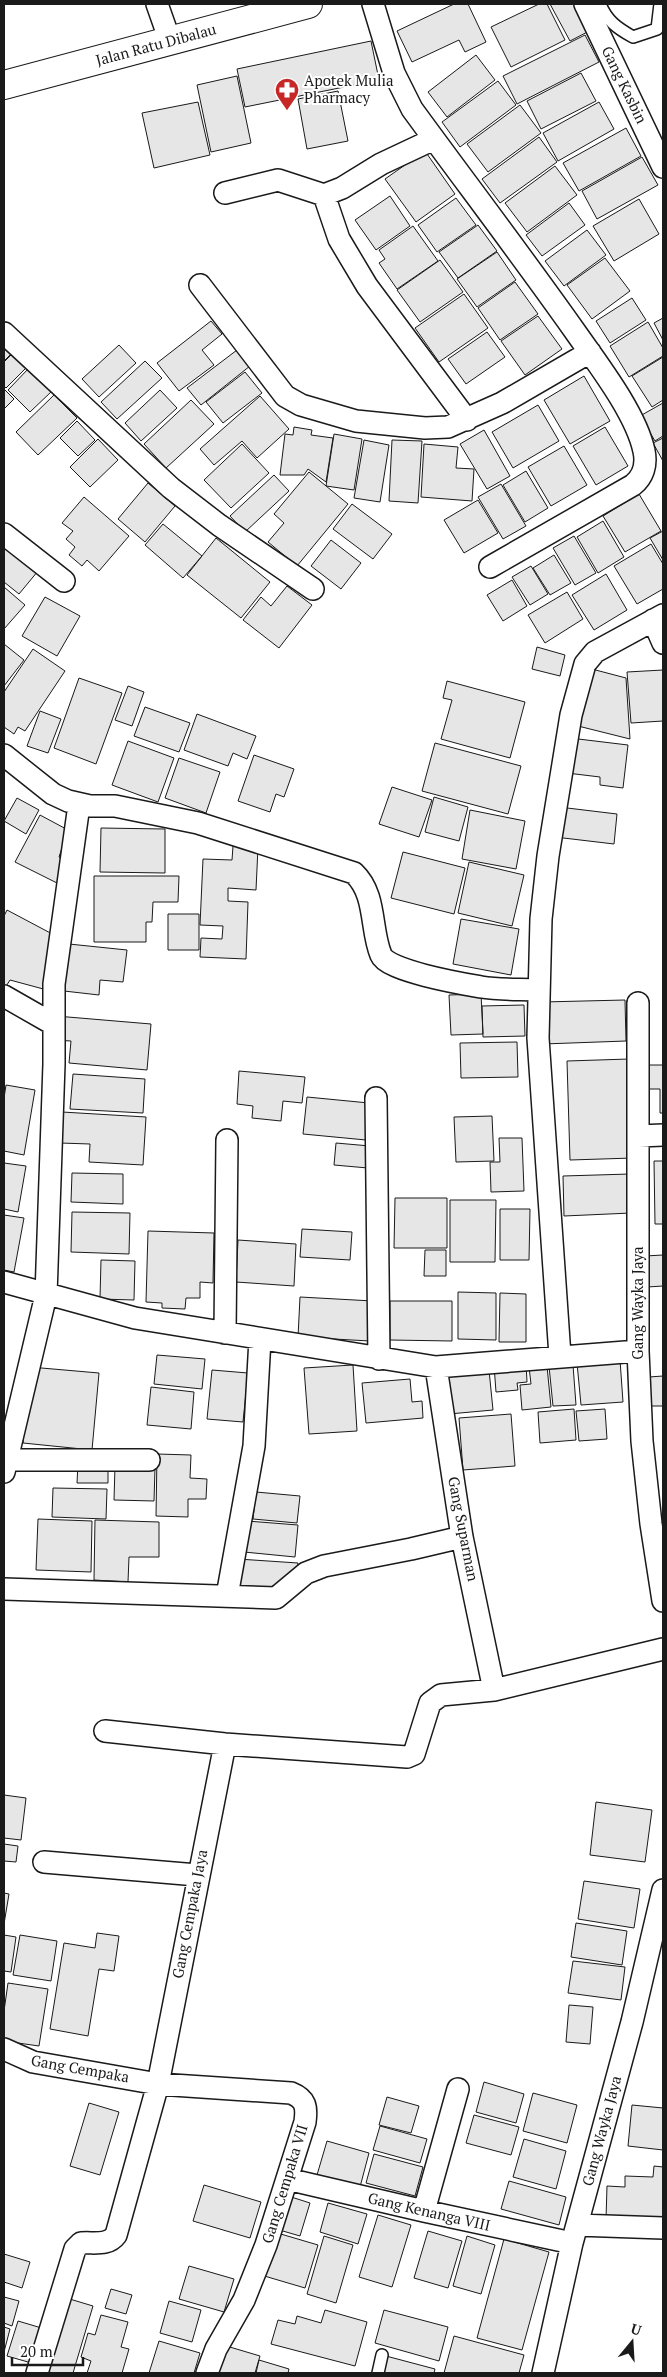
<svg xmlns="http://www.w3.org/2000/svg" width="667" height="2377" font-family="'PT Serif',serif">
  <rect width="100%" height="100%" fill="#fff"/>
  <path fill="#e6e6e6" stroke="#1a1a1a" d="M454,4H468L486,42L465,52L459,40L412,62L397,31Z
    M539,4H547L565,40L511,67L491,27Z
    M550,4H582L595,28L570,41Z
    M585,35L599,62L517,104L503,76Z
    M371,41L379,80L245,107L237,69Z
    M476,55L495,80L447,117L428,92Z
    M581,73L596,101L541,129L527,101Z
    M237,76L251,143L211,152L197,85Z
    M498,81L516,105L460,147L442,122Z
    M338,91L348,141L307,149L298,99Z
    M198,102L210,155L154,168L142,113Z
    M599,102L614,129L558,161L543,133Z
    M520,105L541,133L488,172L467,144Z
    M626,128L641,156L579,191L563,163Z
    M539,137L557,162L500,203L482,179Z
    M425,151L455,194L416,222L385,179Z
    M642,157L658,185L597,219L582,191Z
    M555,166L577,195L527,232L505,203Z
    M390,196L410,226L376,250L355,220Z
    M456,198L476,225L437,252L418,225Z
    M639,199L659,234L614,261L593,226Z
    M569,203L585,225L542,256L526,235Z
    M478,225L497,251L458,278L439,252Z
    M413,226L438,261L397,289L379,263L385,259L379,250Z
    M587,230L606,255L564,286L545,261Z
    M497,252L516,280L477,307L457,279Z
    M605,258L630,291L592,319L567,285Z
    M440,260L463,292L420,322L397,290Z
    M515,282L538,314L500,340L478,308Z
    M464,294L488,328L439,362L415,328Z
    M632,298L646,320L610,343L596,321Z
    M538,316L562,349L525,375L501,341Z
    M663,318V340L654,323Z
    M211,321L222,334L202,350L214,365L179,391L157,363Z
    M648,322L663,348V356L629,377L610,346Z
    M487,332L505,357L466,384L448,359Z
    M4,340L14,351L4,361Z
    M119,345L136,363L99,397L82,379Z
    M237,350L250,366L201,405L187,388Z
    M12,354L26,368L6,388L4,386V362Z
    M663,357V400L652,407L632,376Z
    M145,361L162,378L117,419L101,402Z
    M29,368L52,391L30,412L8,390Z
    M245,372L262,393L223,423L206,402Z
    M584,376L610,421L570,444L544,400Z
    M4,389L14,399L4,409Z
    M160,390L177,408L141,441L125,423Z
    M54,395L77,418L38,455L16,432Z
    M260,396L289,429L257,458L242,441L214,465L200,449Z
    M191,400L214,424L166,468L144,444Z
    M663,403V436L655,441L640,416Z
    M538,405L559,441L513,468L492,432Z
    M77,421L95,440L78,456L60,438Z
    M294,427L312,430L311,435L333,438L326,482L308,469L304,475H280L285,434L293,435Z
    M605,427L628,466L596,485L573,446Z
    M484,430L510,476L487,489L460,444Z
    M334,434L362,439L354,490L326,486Z
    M663,438V461L653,443Z
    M98,439L118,460L90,487L70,467Z
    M364,440L389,445L380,502L354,498Z
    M392,440L422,441L418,503L389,501Z
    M242,444L269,473L231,508L204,480Z
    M424,444L458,447L456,468L474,469L472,501L421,497Z
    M564,446L587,485L551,506L528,467Z
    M526,471L548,508L525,522L503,485Z
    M309,472L348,504L297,566L268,542L284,523L274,514Z
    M274,475L289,491L245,532L230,516Z
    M148,483L175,506L145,542L118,519Z
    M501,484L526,526L503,539L478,497Z
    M639,494L661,531L625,552L603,516Z
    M84,497L129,536L99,571L87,560L82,566L69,555L75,547L66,539L73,531L62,523Z
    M478,500L498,533L464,553L444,520Z
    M352,504L392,534L373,559L333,529Z
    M603,521L624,557L598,573L577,537Z
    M163,524L202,556L183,578L145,545Z
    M663,531V560L650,538Z
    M574,536L596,573L575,585L553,548Z
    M216,538L270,582L241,618L187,575Z
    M331,540L361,563L341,589L311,566Z
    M4,543L38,571L19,594L4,582Z
    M651,544L663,564V589L637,604L614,566Z
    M554,555L571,583L550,595L533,568Z
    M531,566L548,594L530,605L512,577Z
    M606,574L627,610L594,630L572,595Z
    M512,580L527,606L503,621L487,595Z
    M287,586L312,605L279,648L243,620L261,597L271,606Z
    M4,587L25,605L4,629Z
    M567,592L583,619L545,643L528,615Z
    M45,597L80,616L57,656L22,636Z
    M4,644L24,660L4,686Z
    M537,647L565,655L560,676L532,669Z
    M33,649L65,671L25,731L18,727L14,734L4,727V692Z
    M588,668L626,678L630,739L574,725Z
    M663,670V721L631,723L627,672Z
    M79,678L122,693L96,764L54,748Z
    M447,681L525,702L510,758L441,739L452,700L443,698Z
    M128,686L144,692L132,726L115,720Z
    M145,707L190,723L179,752L134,736Z
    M40,711L61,719L48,753L27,746Z
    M197,714L256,736L247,759L233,753L228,766L184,750Z
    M570,738L628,745L623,788L600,785V777L567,773Z
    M128,741L174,758L158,802L112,785Z
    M435,743L521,766L508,814L422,791Z
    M254,755L294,769L284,797L276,794L270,812L238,801Z
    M179,758L220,772L206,813L165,798Z
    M392,787L432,800L419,837L379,824Z
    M434,797L468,807L459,841L425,832Z
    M17,798L39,810L26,834L4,821Z
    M559,807L617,814L614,844L555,837Z
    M470,810L525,821L516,869L462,859Z
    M40,815L68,830L59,857L65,862L61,885L15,862Z
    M101,828L165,829V873L100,872Z
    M233,846L258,847L256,890L228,888V901L248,902L246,959L200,957L201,938L222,939L223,926L200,925L203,859L232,860Z
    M403,852L465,868L454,914L391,898Z
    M469,862L524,875L512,926L458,913Z
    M94,876H179L178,902H153L152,922H146V942H94Z
    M7,910L56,936L47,990L10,980L5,988L4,987V916Z
    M168,914H199V950H168Z
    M461,919L519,929L511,975L453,964Z
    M69,944L127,950L123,982L100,980L99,995L64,991Z
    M481,994L483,1034L451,1035L449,995Z
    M625,1000L626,1041L543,1044L542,1002Z
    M524,1005L525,1036L483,1037L482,1006Z
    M56,1016L151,1024L147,1070L69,1063L71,1041L54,1040Z
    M517,1042L518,1077L461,1078L460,1043Z
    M629,1059L633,1158L570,1160L567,1061Z
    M644,1065H663V1113H660V1089H644Z
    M239,1071L305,1077L302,1103L283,1101L281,1121L252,1118L253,1106L237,1104Z
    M73,1074L145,1079L143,1113L70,1109Z
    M6,1085L35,1090L24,1155L4,1151V1098Z
    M307,1097L369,1103L366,1140L303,1134Z
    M62,1112L146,1117L143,1165L89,1162L90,1144L60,1143Z
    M492,1116L494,1161L456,1162L454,1117Z
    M499,1138H522L524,1191L491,1192L490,1162H500Z
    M336,1143L370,1146L368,1168L334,1165Z
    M654,1161H663V1224H655Z
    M4,1163L26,1166L18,1212L4,1209Z
    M72,1173L123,1174V1204L71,1202Z
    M630,1174L631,1213L564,1216L563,1176Z
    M395,1198H447V1248H394Z
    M450,1200H496L495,1262H450Z
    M500,1209H530L529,1260H500Z
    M72,1212L130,1213L129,1254L71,1252Z
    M4,1215L24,1218L14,1272L4,1270Z
    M302,1229L352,1232L350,1260L300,1257Z
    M148,1231L214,1233L213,1283L200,1282V1298H186L185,1309L162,1308V1303L146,1302Z
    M238,1240L296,1244L294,1286L236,1282Z
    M425,1250H446V1276H424Z
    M663,1255V1286L647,1287L645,1256Z
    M101,1260L135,1261L134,1300L100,1299Z
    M458,1292L496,1293V1340L458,1339Z
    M500,1293L526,1294V1342H499Z
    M300,1297L373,1301L370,1341L298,1337Z
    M390,1301H452V1341L390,1340Z
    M157,1355L205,1359L202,1389L154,1384Z
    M620,1360L623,1402L581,1405L577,1363Z
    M526,1363L527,1382L517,1383L518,1390L496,1392L494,1365Z
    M353,1365L357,1431L309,1434L304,1368Z
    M573,1365L576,1405L553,1406L549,1366Z
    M547,1366L551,1407L522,1410L520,1385L531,1384L529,1367Z
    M30,1367L99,1373L92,1450L23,1443Z
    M212,1370L248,1373L243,1422L207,1419Z
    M489,1370L493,1410L449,1414L445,1374Z
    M663,1376V1406H651L649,1377Z
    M410,1379L412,1402L422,1401L423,1418L366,1423L362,1383Z
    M151,1387L194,1392L191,1429L147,1425Z
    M574,1409L576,1440L540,1443L538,1412Z
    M605,1409L607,1439L579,1441L576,1411Z
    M511,1414L515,1466L463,1470L459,1418Z
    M157,1454L191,1455L190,1478L207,1479L206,1499H188V1517L156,1516Z
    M78,1463L108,1465V1483H77Z
    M115,1466L155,1468L154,1501L114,1500Z
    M53,1488L107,1489L106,1519L52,1517Z
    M256,1492L300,1496L297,1523L253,1519Z
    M38,1519L92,1521L91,1572L36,1570Z
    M95,1520L159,1522V1557H129L128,1582L94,1580Z
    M247,1521L298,1525L295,1557L244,1552Z
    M238,1559L298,1563L296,1578L279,1589L236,1586Z
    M4,1795L26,1798L21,1840L4,1838Z
    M596,1802L652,1810L645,1862L590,1855Z
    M4,1844L18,1846L16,1862L4,1861Z
    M584,1881L640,1889L634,1928L578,1919Z
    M4,1893L9,1894L4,1924Z
    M576,1923L627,1931L622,1965L571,1957Z
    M97,1933L119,1936L114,1971L99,1969L88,2036L50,2029L64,1943L95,1948Z
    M4,1935L16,1937L11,1972L4,1971Z
    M20,1935L57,1941L51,1981L13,1975Z
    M573,1961L625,1967L621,2000L568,1993Z
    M8,1983L48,1989L39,2046L4,2041V2011Z
    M569,2005L593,2007L590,2044L566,2042Z
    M484,2082L524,2094L516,2123L476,2112Z
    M533,2093L577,2105L567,2143L523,2131Z
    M387,2097L419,2106L411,2133L379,2125Z
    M89,2103L119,2112L100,2175L70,2166Z
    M632,2105L663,2108V2150L628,2146Z
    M474,2115L519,2127L511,2155L466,2143Z
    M380,2126L427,2139L420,2163L373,2150Z
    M524,2139L566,2151L556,2189L513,2177Z
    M327,2141L369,2153L360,2187L317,2175Z
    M374,2154L423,2167L415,2196L366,2183Z
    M654,2166L663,2167V2222L606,2219L607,2186L625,2187V2176L653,2177Z
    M509,2181L566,2197L559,2225L501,2209Z
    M204,2185L261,2202L250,2238L193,2221Z
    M285,2195L310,2203L300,2236L276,2229Z
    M328,2203L367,2214L358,2244L320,2232Z
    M378,2215L411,2225L392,2287L359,2277Z
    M428,2231L462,2241L448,2288L414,2278Z
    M274,2232L318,2245L305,2288L261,2275Z
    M324,2236L353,2245L336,2303L307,2294Z
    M467,2236L495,2245L481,2294L453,2286Z
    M504,2239L549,2252L522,2350L477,2338Z
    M4,2254L30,2262L22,2288L4,2282Z
    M189,2266L234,2279L224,2312L179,2299Z
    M111,2289L132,2295L126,2314L105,2308Z
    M4,2297L19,2301L12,2326L4,2323Z
    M63,2297L93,2306L73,2373H53L42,2370Z
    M169,2301L201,2310L192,2342L160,2333Z
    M325,2310L367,2322L355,2366L271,2344L278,2320L295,2324L297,2316L321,2323Z
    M384,2310L448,2327L439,2361L375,2343Z
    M101,2315L128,2322L121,2347L129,2349L122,2373H87L91,2361L81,2357L88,2333L95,2335Z
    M18,2321L45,2329L35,2364L7,2356Z
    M4,2327L10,2329L4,2352Z
    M454,2336L524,2355L519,2373H444Z
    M159,2341L200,2353L194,2373H149Z
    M223,2345L260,2356L255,2373H216Z
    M386,2356L435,2369L434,2373H381Z
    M259,2360L289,2369L288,2373H256Z"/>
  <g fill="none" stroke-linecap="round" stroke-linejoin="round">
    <defs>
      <path id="lane" d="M600,4C607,21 617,28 633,37L657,29L660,4
        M378,2373L382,2355"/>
      <path id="street" d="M157,4L170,41
        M373,4L394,73L412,109C466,183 521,255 574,330C597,363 636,413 644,451C647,465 643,477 633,485L490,567
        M585,4L663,167
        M434,139L381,164L342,188L324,195L339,239L367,286L467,420
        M225,193L278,180L324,195
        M200,285L285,396L301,405L356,421L425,428L448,427L502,403L590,352
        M4,333L171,488L219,525L313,589
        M4,534L64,581
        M653,620L663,643
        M4,755L53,794L68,801L90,806H115L198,823L354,873C377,895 370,929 381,955C387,971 464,984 481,987C500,990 520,989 539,990
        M4,996L53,1024
        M638,1003V1351L642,1441L651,1524L663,1601
        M376,1098L379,1359
        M639,1136L663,1135
        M4,1282L135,1318L436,1367L638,1351
        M225,1333L227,1140
        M560,1356L538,1038L541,919L548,856L571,715L585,664L595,652L663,615
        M436,1367L462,1537L494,1690
        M6,1460H149
        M4,1472L46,1295L54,1064V984L79,805
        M4,1589L276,1598L306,1573L324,1566L411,1549L462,1537
        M227,1596L254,1446L260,1339
        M105,1731L225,1744L407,1757L414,1754L430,1703L441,1695L494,1690L663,1649
        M44,1862L197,1875
        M4,2049L33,2062L158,2084L291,2093C306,2099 307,2107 305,2122L266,2245L244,2300L216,2349L207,2373
        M287,2179L424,2211L572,2243
        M424,2211L458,2089
        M577,2225L663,2228
        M37,2373L75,2249L81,2243C94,2242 108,2246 116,2235L158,2084L225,1744
        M543,2373L572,2243L632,2022L663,1890"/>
      <path id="secondary" d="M4,85L308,4"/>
    </defs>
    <use href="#lane" stroke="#1a1a1a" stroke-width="14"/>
    <use href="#street" stroke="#1a1a1a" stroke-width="24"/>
    <use href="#secondary" stroke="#1a1a1a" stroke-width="30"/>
    <use href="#lane" stroke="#fff" stroke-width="11"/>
    <use href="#street" stroke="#fff" stroke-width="21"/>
    <use href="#secondary" stroke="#fff" stroke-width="28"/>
  </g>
  <defs>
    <symbol id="pharmacy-pin" viewBox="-11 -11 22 30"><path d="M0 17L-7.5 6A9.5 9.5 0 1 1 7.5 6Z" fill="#c62828" stroke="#fff"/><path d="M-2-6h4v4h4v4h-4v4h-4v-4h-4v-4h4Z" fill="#fff"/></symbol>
  </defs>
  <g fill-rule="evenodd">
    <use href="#pharmacy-pin" x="273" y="76" width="28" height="38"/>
  </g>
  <g text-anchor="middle" stroke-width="4" stroke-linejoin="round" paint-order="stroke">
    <g font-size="15" fill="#1a1a1a" stroke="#fff">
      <text transform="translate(156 45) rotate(-15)" y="5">Jalan Ratu Dibalau</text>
      <text transform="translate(624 85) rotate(64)" y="5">Gang Kasbin</text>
      <text transform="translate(638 1303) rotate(-90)" y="5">Gang Wayka Jaya</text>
      <text transform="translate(463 1529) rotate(79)" y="5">Gang Suparman</text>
      <text transform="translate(190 1914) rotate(-79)" y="5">Gang Cempaka Jaya</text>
      <text transform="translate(80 2069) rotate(10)" y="5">Gang Cempaka</text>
      <text transform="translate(602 2131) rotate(-75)" y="5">Gang Wayka Jaya</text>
      <text transform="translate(285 2184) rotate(-73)" y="5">Gang Cempaka VII</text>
      <text transform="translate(429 2212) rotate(13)" y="5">Gang Kenanga VIII</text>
    </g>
    <g font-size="15" fill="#1a1a1a" stroke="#fff" text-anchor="start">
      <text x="304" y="86">Apotek Mulia<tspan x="304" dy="17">Pharmacy</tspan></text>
    </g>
  </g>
  <rect width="667" height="2377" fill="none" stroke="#1a1a1a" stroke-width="10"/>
  <g transform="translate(632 2342) rotate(18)" stroke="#ffffff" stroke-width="4" paint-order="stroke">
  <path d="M0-4L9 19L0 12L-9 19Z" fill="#1a1a1a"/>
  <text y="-8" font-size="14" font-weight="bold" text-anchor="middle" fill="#1a1a1a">U</text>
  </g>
  <path d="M12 2357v8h71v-8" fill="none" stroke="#1a1a1a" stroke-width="2.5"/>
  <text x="20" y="2357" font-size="15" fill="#1a1a1a" stroke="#ffffff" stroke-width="4" paint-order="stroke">20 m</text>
</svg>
